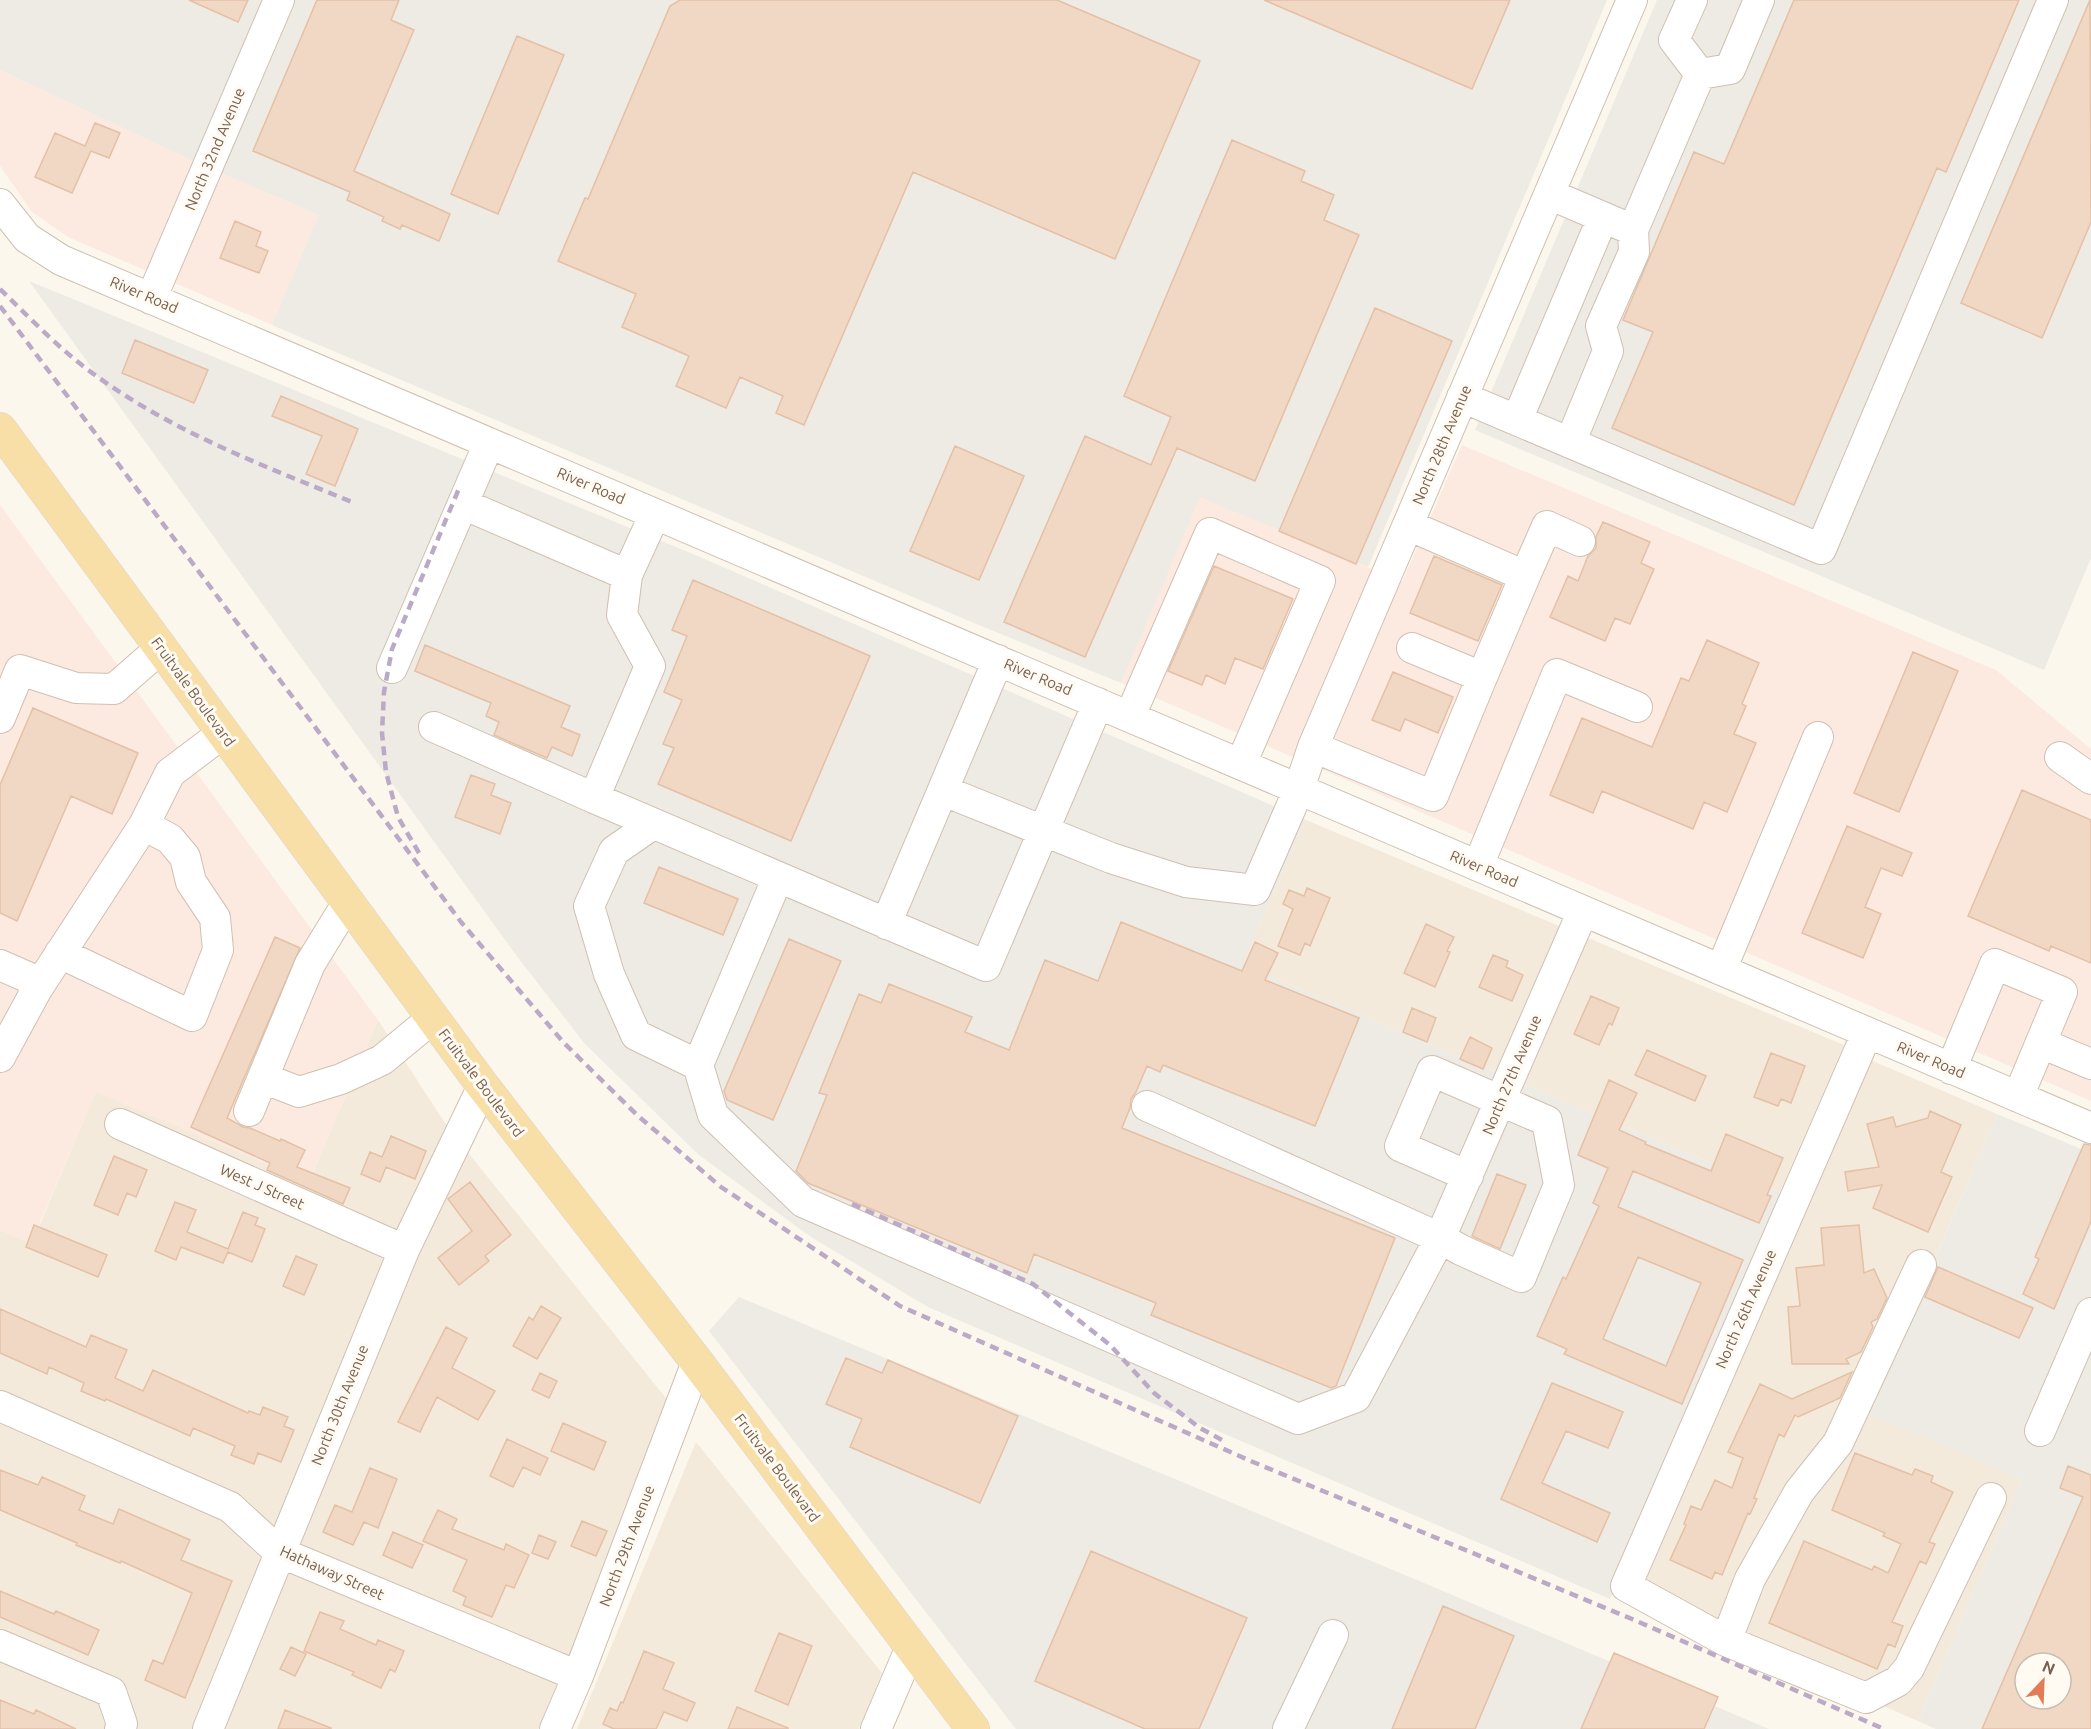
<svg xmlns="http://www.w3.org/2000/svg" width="2091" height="1729" font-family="Ubuntu,sans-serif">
  <rect width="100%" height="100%" fill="#fcf7ec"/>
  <path fill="#f4eadb" d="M1306,820L1844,1045L1780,1192L1243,965Z
    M378,1020L449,1129L674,1408L538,1729H0V1230L32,1243L96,1091L309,1182Z
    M1868,1059L1997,1114L1868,1413L2022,1479L1918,1721L1637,1601Z
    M696,1442L882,1673L859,1729H577Z"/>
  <path fill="#fceae1" d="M0,70L195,162L319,215L272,325L68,237L32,212L0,166Z
    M1462,445L1996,670L2091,749V1101L1121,683L1200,496L1402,582Z
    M0,505L378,1020L309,1182L96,1092L31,1243L0,1230Z"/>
  <path fill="#eeeae4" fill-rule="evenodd" d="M0,0H1607L1368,567L1200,497L1121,683L974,623L272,325L319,215L195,162L0,70Z
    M1657,0H2091V558L2044,670L1475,430Z
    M29,281L693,554L1306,820L1243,965L1780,1192L1610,1599L928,1307L811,1237L699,1155L585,1044L516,955Z
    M1997,1114L2091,1153V1729H1936L1918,1721L2022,1479L1868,1414ZM2025,1663H2061V1699H2025Z
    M739,1297L1412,1578L1769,1729H1016L709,1331Z"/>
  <path fill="#f1d8c4" stroke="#e4c0a5" stroke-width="1.5" fill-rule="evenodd" d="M189,0H248L238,22Z
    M317,0H399L391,20L414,30L354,171L450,214L439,241L402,225L400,229L382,221L384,217L347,200L350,192L253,151Z
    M680,0H1057L1200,61L1115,259L913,172L804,425L776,413L783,396L740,377L726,408L676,386L689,356L622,327L636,294L558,261L585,198L588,199L670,6Z
    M1264,0H1510L1472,89Z
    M1794,0H2019L1946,172L1937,168L1794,505L1612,428L1653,332L1623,320L1694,152L1724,164Z
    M2090,0L2091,222L2042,338L1961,303Z
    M517,36L564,55L498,214L451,194Z
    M95,123L120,133L109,158L91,151L72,193L35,177L55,133L85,146Z
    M1232,140L1305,171L1301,181L1334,195L1324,220L1359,235L1255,481L1177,448L1085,657L1004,622L1085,436L1151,465L1171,417L1124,396Z
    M235,221L261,232L256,246L268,251L259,273L220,258Z
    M1375,308L1452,341L1356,564L1279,531Z
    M135,340L208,370L194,403L122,373Z
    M281,396L358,429L335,486L306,474L322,436L272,416Z
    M955,446L1024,476L979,580L910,551Z
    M1603,522L1650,542L1641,563L1654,569L1630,624L1615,618L1605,641L1550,617L1568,576L1578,581L1588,556L1596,548V537Z
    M1434,556L1502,585L1478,641L1410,613Z
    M1214,566L1293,599L1263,669L1235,658L1225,684L1206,675L1202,685L1168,671Z
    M693,580L870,656L791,841L658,784L674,748L663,744L682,700L664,692L687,636L672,630Z
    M1707,640L1759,663L1742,704L1746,706L1734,734L1756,743L1727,812L1704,802L1693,829L1602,791L1593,813L1550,795L1582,718L1652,747L1681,678L1689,681Z
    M425,645L570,706L561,727L580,735L572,756L552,747L547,758L494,735L499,722L486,716L491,703L415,671Z
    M1913,652L1958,671L1899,812L1854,793Z
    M1393,672L1453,697L1438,733L1405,719L1400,731L1372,720Z
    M33,708L138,753L112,814L71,796L17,921L0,913V785Z
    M471,775L495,784L491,795L511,803L500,834L455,817Z
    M2022,790L2091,820V963L2051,946L2049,951L1968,916Z
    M1847,826L1912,853L1902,876L1881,868L1865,907L1881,914L1863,958L1802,933Z
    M659,867L738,899L723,935L644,903Z
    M1307,888L1330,898L1310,946L1305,943L1300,955L1278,946L1293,909L1283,904L1289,890L1304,896Z
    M1121,922L1242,971L1255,942L1278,953L1265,980L1359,1018L1315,1126L1163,1065L1160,1072L1147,1066L1136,1092L1131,1099L1130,1108L1122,1128L1395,1238L1336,1386L1331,1388L1151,1315L1156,1303L1034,1254L1027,1273L808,1183L796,1171L827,1095L819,1093L859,994L881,1003L889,984L972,1017L965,1032L1009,1050L1045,960L1098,981Z
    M1426,924L1454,937L1447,951L1450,952L1435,987L1404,973Z
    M275,937L300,948L227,1118L243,1127L250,1128L280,1141L281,1139L305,1150L297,1167L350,1188L343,1204L267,1170L270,1163L191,1127Z
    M789,939L841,961L773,1120L727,1100L724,1091Z
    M1493,955L1508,961L1506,967L1523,975L1512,1001L1479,987Z
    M1591,996L1619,1008L1612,1025L1609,1023L1599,1045L1574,1034Z
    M1412,1008L1436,1018L1427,1042L1403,1032Z
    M1470,1037L1492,1048L1483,1069L1460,1059Z
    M1647,1050L1706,1076L1695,1101L1635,1075Z
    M1771,1053L1805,1066L1791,1103L1781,1099L1778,1106L1754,1097Z
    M1609,1080L1637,1093L1619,1130L1646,1142L1645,1144L1711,1171L1726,1134L1783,1158L1767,1195L1771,1196L1759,1223L1633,1171L1618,1207L1743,1260L1682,1404L1564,1354L1567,1349L1537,1336L1563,1277L1566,1279L1599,1206L1593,1203L1608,1168L1578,1155ZM1638,1257L1701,1283L1666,1366L1603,1339Z
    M1930,1111L1961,1125L1941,1172L1952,1177L1928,1232L1873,1208L1882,1185L1848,1191L1845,1172L1879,1167L1867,1124L1893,1117L1896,1127L1928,1118Z
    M391,1136L426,1151L415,1179L386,1167L380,1182L361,1174L370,1152L382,1157Z
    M2084,1144L2091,1145V1221L2054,1309L2023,1294L2039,1259L2035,1257Z
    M114,1156L147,1170L136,1197L127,1193L118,1215L94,1205Z
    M1497,1174L1526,1185L1500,1249L1472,1236Z
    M470,1182L511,1235L485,1256L489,1261L459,1285L438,1258L472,1231L448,1199Z
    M175,1202L196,1210L187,1232L228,1249L243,1212L258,1218L255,1225L265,1229L252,1262L228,1252L223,1263L181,1247L176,1260L155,1251Z
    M34,1225L107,1255L98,1277L26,1247Z
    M1859,1225L1864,1273L1874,1269L1887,1298L1877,1319L1871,1322L1873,1327L1861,1352L1846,1359L1849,1364H1792L1788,1307L1800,1306L1796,1268L1824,1265L1821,1228Z
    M296,1256L317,1265L304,1295L283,1286Z
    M1938,1267L2033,1308L2019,1338L1925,1297Z
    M541,1306L561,1318L537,1359L513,1346L529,1317L533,1320Z
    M0,1309L86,1347L91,1335L127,1350L115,1378L143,1391L153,1370L248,1413L249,1411L260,1415L263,1407L288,1417L284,1426L294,1430L281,1462L258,1453L254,1464L231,1455L235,1446L193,1428L190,1436L106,1399L105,1401L81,1391L84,1383L49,1367L47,1374L0,1353Z
    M446,1327L467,1338L452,1368L495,1391L478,1420L437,1397L420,1432L398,1422Z
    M846,1358L882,1373L888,1360L1018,1416L980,1503L850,1447L862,1419L826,1404Z
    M1852,1372L1840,1398L1798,1417L1795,1415L1784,1437L1779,1434L1754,1498L1757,1499L1750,1514L1748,1513L1722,1575L1715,1572L1712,1579L1670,1560L1686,1525L1684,1524L1691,1506L1701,1510L1715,1480L1732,1488L1743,1458L1728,1452L1760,1384L1792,1399Z
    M540,1373L557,1381L549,1398L532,1390Z
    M1552,1383L1623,1412L1608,1448L1566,1431L1542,1483L1610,1513L1597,1542L1501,1499Z
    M563,1423L606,1442L594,1470L551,1451Z
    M507,1439L548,1458L540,1475L523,1467L513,1487L490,1476Z
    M1855,1453L1912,1475L1915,1469L1933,1476L1931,1482L1953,1492L1929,1542L1935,1544L1926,1564L1920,1561L1892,1622L1903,1626L1895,1647L1888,1644L1877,1669L1769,1623L1804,1541L1872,1570L1874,1566L1888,1573L1901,1544L1883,1536L1885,1533L1832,1510Z
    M2068,1466L2091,1475V1729H1982L2083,1497L2060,1488ZM2025,1663H2061V1699H2025Z
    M370,1468L397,1479L378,1528L364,1522L353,1545L323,1532L335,1505L352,1512Z
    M0,1470L38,1485L42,1477L85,1496L79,1510L113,1524L119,1509L190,1540L181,1560L232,1581L185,1698L145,1680L153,1660L163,1664L192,1593L121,1561L120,1563L76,1545L77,1543L0,1510Z
    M438,1510L457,1519L452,1529L504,1550L506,1544L529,1555L514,1588L506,1585L492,1617L463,1605L466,1597L453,1591L467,1560L423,1541Z
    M582,1521L607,1531L596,1556L571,1546Z
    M393,1532L423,1545L412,1568L383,1555Z
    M539,1535L556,1542L548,1559L532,1553Z
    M1091,1551L1247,1618L1199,1729H1145L1035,1681Z
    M0,1591L54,1614L56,1611L99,1630L88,1655L0,1617Z
    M1443,1606L1514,1636L1475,1729H1392Z
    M320,1612L344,1621L340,1629L376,1645L378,1640L404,1651L395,1672L390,1669L381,1688L352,1675L354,1672L304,1651Z
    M779,1633L812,1646L788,1705L755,1691Z
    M291,1647L306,1654L295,1676L280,1669Z
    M644,1651L674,1663L663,1689L695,1703L687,1721L664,1712L656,1729H614L603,1724L610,1708L617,1711L621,1702L623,1703Z
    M1614,1653L1718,1697L1704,1729H1581Z
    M0,1700L34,1714L36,1710L76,1729H0Z
    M737,1707L788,1728V1729H728Z
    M285,1710L331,1728V1729H278Z"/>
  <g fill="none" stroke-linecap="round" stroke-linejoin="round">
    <defs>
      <path id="minor" d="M1700,74L1730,69L1759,0
        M1549,194L1633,230L1700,74L1674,40L1692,0
        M0,204L27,238L61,260L2091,1128
        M151,299L279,0
        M1462,397L1821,549L2053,0
        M1517,420L1603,217
        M1570,443L1608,351L1601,326L1634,252L1633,230
        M1408,525L1525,576L1482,677
        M627,575L655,514
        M1525,576L1547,526L1580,541
        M392,668L489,443
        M1130,716L1210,533L1320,581L1241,764
        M0,718L20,670L76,688L114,689L161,648
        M434,727L594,798L650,666L622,615L627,575L463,504
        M1313,747L1433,796L1482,677L1412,648
        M2060,757L2091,779
        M944,791L1111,858L1186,882L1255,890L1299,789L1313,747L1632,0
        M594,798L986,966L1098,703
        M653,824L614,851L589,906L609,974L636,1035L698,1065
        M1478,866L1557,674L1637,707
        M778,877L698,1065L713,1115L803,1202L1298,1419L1356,1397L1440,1238L1583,911
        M886,924L998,660
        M60,953L192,1016L218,950L215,918L191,882L185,857L170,839L144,825
        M0,965L41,983
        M1721,970L1818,737
        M1867,1033L1626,1586L1726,1641L1866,1698L1898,1681L1909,1668L1991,1498
        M2041,1043L2091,1064
        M0,1057L37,989L144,825L170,773L223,733
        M1951,1069L1995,964L2062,992L2018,1097
        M263,1078L299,1092L341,1079L382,1060L433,1018
        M1147,1106L1440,1238L1461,1250L1521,1277L1559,1185L1547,1121L1432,1071L1400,1146L1468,1176
        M249,1111L310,964L348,902
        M120,1124L404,1250
        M0,1406L230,1507L279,1552L578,1676
        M2040,1431L2091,1313
        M1726,1641L1750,1579L1799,1492L1838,1443L1921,1265
        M0,1645L111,1692L122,1724L120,1729
        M208,1729L404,1250L483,1086
        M555,1729L578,1676L697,1362
        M876,1729L911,1647
        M1288,1729L1333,1635"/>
      <path id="major" d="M0,429L483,1086L697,1362L973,1729"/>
    </defs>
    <use href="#minor" stroke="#cfc0b1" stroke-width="32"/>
    <use href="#major" stroke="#dcd5d1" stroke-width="34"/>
    <use href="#minor" stroke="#fff" stroke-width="30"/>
    <use href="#major" stroke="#f8dea7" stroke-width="33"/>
    <path stroke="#bba9c8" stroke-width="4.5" stroke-dasharray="9 6" stroke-linecap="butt" d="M0,289C30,318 60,350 95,375C173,432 264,466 352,502
      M0,306L461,922L564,1043L637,1115L721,1187L900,1306L1253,1462L1632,1619L1884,1729
      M419,853L398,817L386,772L382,733L384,692L392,649L460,486
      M852,1204L1033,1284L1110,1345L1154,1393L1200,1428L1222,1440"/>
  </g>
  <g text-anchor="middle" stroke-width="6" stroke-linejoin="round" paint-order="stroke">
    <g font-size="15" fill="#785f4e" stroke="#fffbf3">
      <text transform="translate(215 149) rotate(-67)" y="5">North 32nd Avenue</text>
      <text transform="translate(144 295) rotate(23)" y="5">River Road</text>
      <text transform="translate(1442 445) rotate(-67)" y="5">North 28th Avenue</text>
      <text transform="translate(591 486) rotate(23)" y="5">River Road</text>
      <text transform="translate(1038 677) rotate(23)" y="5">River Road</text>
      <text transform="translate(193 692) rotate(54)" y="5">Fruitvale Boulevard</text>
      <text transform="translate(1484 869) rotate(23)" y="5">River Road</text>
      <text transform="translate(1931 1060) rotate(23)" y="5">River Road</text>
      <text transform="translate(1512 1075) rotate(-67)" y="5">North 27th Avenue</text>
      <text transform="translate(481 1083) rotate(53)" y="5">Fruitvale Boulevard</text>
      <text transform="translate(262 1187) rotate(24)" y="5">West J Street</text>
      <text transform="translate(1746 1309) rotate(-66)" y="5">North 26th Avenue</text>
      <text transform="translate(340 1405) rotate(-68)" y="5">North 30th Avenue</text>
      <text transform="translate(777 1468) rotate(53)" y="5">Fruitvale Boulevard</text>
      <text transform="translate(627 1546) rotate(-69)" y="5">North 29th Avenue</text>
      <text transform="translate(332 1573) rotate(24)" y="5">Hathaway Street</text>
    </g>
  </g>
  <g transform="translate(2043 1681) rotate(23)"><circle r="28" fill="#fffbf3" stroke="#c9bdb1" stroke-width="1.5"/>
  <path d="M0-4.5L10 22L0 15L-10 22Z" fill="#e27c56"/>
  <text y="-9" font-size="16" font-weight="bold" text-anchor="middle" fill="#785f4e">N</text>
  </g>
</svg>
